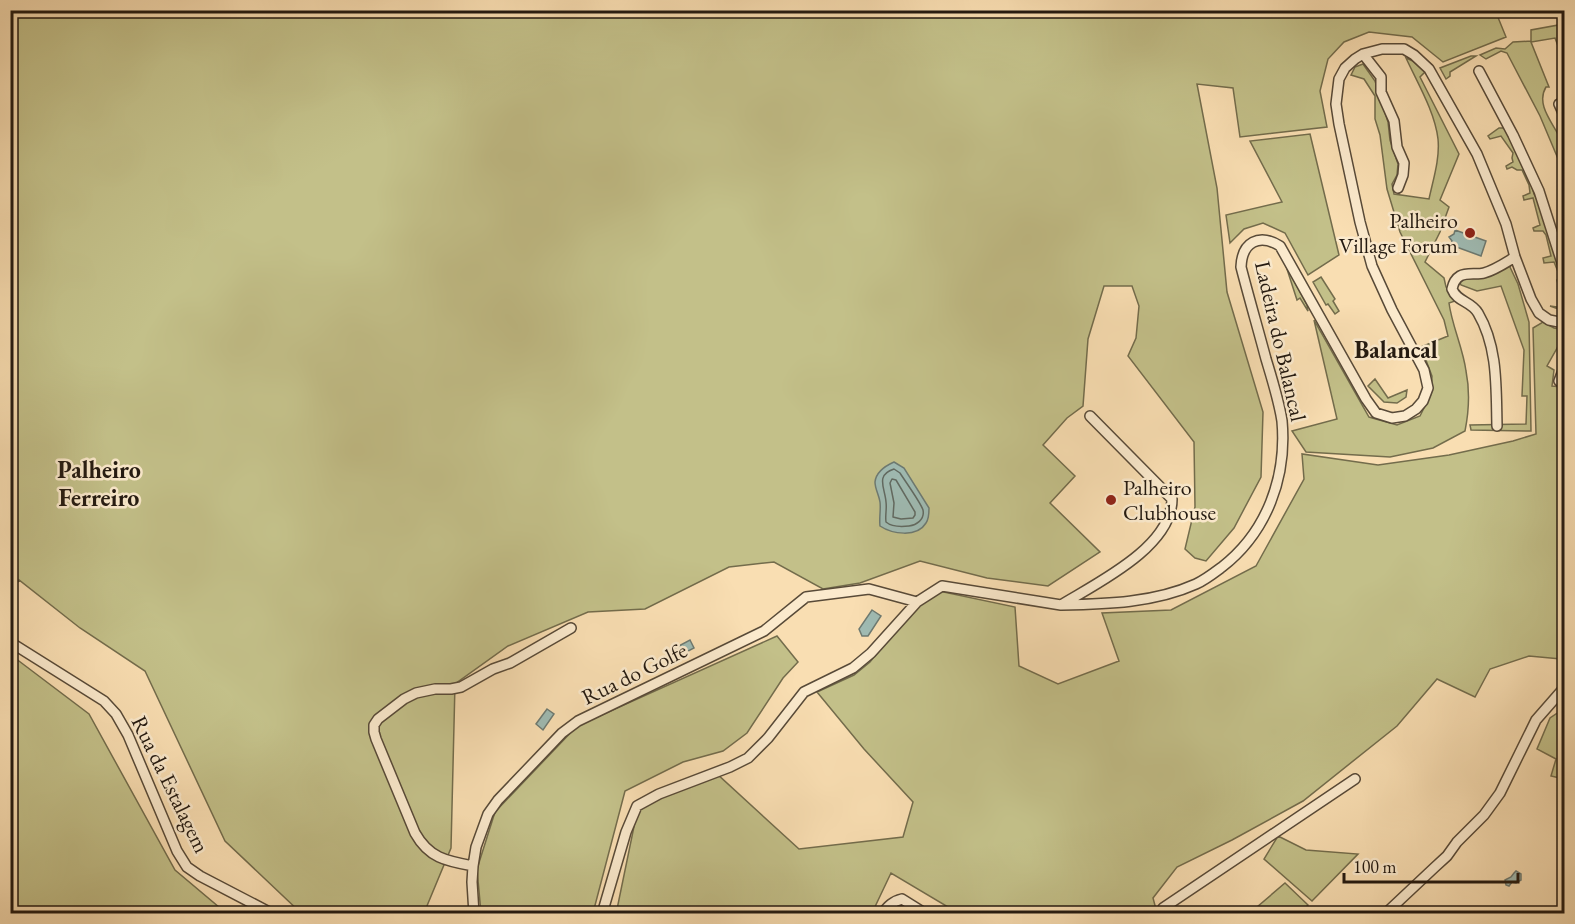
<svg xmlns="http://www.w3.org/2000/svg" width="1575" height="924" font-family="'EB Garamond',serif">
  <rect width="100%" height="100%" fill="#f9deb2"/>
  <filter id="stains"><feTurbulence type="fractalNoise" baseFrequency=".00333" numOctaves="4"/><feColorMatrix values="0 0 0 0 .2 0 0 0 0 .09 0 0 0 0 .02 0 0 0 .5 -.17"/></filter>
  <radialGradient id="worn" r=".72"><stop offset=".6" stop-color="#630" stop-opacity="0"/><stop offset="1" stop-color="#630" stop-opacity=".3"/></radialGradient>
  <path fill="#c3c089" stroke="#736c4c" stroke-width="1.5" d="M1495,10L1506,37L1443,62L1412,37L1369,32L1344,42L1328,59L1320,91L1327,127L1240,137L1233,88L1197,84L1217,188L1227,292L1263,412L1261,477L1234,528L1206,561L1195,558L1185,549L1195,507L1194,442L1128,356L1136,338L1139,306L1132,286H1104L1088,339L1083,406L1067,418L1043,445L1075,476L1050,503L1100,552L1048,586L987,578L920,561L860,583L823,589L774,562L729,567L645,609L588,612L508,646L455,684L451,848L424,913H301L225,841L145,671L80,628L19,580L11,594V11Z
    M1564,24V62L1555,38L1531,42L1549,87H1546C1535,105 1554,124 1561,140C1565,151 1565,161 1564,173L1540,116L1507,53L1501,51L1486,59L1480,55L1496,48L1505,49L1513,42L1531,41V30Z
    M1471,56H1476L1450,72V76L1446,79L1440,68Z
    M1406,58L1413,61L1425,72L1420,77L1459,154L1440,200L1449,207L1440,232L1425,262L1444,278L1446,287L1458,300L1449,303C1452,326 1463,348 1466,371C1470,391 1469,411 1465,431L1433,448L1390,457L1306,452L1292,431L1337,419L1314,320L1369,417L1397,425L1420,416L1431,394L1432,376L1421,347L1448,336L1444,320L1400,232L1387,189L1380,135L1375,119V96L1364,79L1351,75L1355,67L1363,64L1375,81L1388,122L1390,140L1398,164L1397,175L1392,184L1394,194L1429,199C1433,180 1440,159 1438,139C1435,112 1417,82 1406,58Z
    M1499,128H1506L1530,179L1534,194L1544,212L1562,269L1564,271V311L1550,306L1557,307L1563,305L1557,280L1561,279L1554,262L1544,263L1543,258L1551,256L1546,235L1543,231H1534L1533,228L1540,225L1533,198L1524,200L1523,196L1530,193L1529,185L1522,170H1517L1512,167L1507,169L1506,166L1513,162L1512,158L1513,153L1501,136L1490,139L1488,136Z
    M1310,134L1339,255L1308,275L1285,233L1263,223L1244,229L1230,243L1226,215L1282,202L1250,141Z
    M1509,265L1518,284L1529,322L1531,431L1471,430L1470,425L1526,424L1527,396H1522L1524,350L1501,286L1477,291L1461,285L1459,280L1493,275Z
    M1286,266L1307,305L1308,311L1300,298L1297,300Z
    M1321,277L1335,299L1333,301L1339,311L1335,314L1328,304L1326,305L1313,282Z
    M1543,322L1554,328L1564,330V342L1560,343L1547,366L1554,370L1552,386L1562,387L1564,380V661L1561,659L1529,656L1490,669L1475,697L1437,679L1397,726L1303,801L1232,840L1177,867L1153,898L1157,913H958L891,873L872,913L616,914L638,807L717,774L799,849L903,837L913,802L864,749L817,692L854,675L870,662L915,606L939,591L1015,607L1019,666L1058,684L1119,661L1102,613L1171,610L1256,566L1304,479L1302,454L1378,465L1449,455L1513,441L1536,434L1533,328Z
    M1375,379L1388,398L1407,390L1406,397L1397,403L1384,402L1368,386Z
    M777,636L798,662L783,678L747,733L723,751L683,762L625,791L593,913H481L477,869L495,812L577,726Z
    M11,655L89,714L175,870L226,913H11Z
    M1559,712L1564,716V779L1551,776L1556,759L1537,749L1550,718Z
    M1278,836L1306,850L1358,854L1312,901L1264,859Z
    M1285,883L1308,905L1301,913H1252L1257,907Z"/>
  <path fill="#9fbbb3" stroke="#6d7a72" stroke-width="1.5" d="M1455,230L1486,241L1481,256L1451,245L1452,241L1449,237L1454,234Z
    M894,462L904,468L929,508C929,513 929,519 926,523C917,538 892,534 880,526C879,518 881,509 880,502C879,495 875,489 875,482C876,472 885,466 894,462Z
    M872,610L881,616L868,636H862L859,629Z
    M690,640L694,648L677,657L673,649Z
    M547,709L554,714L543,730L536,724Z
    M1516,871L1521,874V880L1516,883L1512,882L1509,886L1506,885L1505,880L1511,877L1514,873Z"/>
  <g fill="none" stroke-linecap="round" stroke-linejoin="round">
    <path stroke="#616a62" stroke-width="1.5" d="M894,469L900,473C905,481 921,503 923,510C925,520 916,525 909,526C901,527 892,527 886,522C885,515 887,509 886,502C885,488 875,475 894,469Z
      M892,479L896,480L915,512V515L913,518L901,519L893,517L894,503L890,483Z"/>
    <path stroke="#6d7a72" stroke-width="4" d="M1063,914L1115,910L1129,914"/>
    <defs>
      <path id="minor" d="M1363,54L1381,77V92L1394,121L1397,147L1404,163L1403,175L1398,188
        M1479,71L1513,135L1539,191L1562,263L1564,265
        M1559,104L1564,115
        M1559,381L1564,368
        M1497,426C1496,387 1498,347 1478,313C1471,301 1457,302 1452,289C1453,284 1455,279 1460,276C1467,272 1477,275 1484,273C1495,270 1505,263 1515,257
        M1061,605C1106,604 1154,603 1196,584C1205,580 1214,573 1222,567C1267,532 1287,477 1282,421C1279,401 1272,379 1266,359C1258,329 1249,298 1241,267C1242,242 1259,233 1280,246L1366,399L1376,413L1392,418L1405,416L1416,409L1423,401L1428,388L1424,370L1392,310L1372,266L1360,222L1339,124L1336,104L1339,79L1345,68L1355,59L1363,54L1382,49H1404L1414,55L1429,69L1477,154L1506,224L1515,257L1531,299L1539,313L1549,320L1564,323
        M10,642L104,701L116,714L128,735L177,851L187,867L200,876L273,914
        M473,866C446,861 429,858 415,833L376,739L374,732V725L378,719L404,699L416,693L435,689H451L461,687L493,669L510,663L571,628
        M474,914L472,882L473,866L476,847L488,814L498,800L562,733L578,721L764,631L806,597L869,589L917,602
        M602,914L626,832L637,806L659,794L730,767L748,758L768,738L804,692L853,668L871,653L917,602L942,586L1061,605C1097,583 1172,547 1172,499L1090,416
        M882,914C888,906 893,901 902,899L926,914
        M1163,914V908L1355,779
        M1385,914L1435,867L1447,856L1457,842L1484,815L1500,793L1536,720L1564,688"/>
    </defs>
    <use href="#minor" stroke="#584a38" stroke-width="12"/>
    <use href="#minor" stroke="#fbeacd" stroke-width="9"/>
  </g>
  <g fill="#8f2418" stroke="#fbeacd" stroke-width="2">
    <circle cx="1470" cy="233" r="6"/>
    <circle cx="1111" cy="500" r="6"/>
  </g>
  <g text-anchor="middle" stroke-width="5" stroke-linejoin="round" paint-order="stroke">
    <g font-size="22" fill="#231910" stroke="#fbeacd" text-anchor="end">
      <text x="1458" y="228">Palheiro<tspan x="1458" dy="25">Village Forum</tspan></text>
      <text x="1123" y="495" text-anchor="start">Palheiro<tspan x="1123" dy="25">Clubhouse</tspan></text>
    </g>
    <g font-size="22" fill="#231910" stroke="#fbeacd">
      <text transform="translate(1281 341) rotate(77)" y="8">Ladeira do Balancal</text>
      <text transform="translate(634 673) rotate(-26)" y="8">Rua do Golfe</text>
      <text transform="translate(171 784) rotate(64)" y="8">Rua da Estalagem</text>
    </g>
    <g font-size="24" font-weight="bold" fill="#231910" stroke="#fbeacd">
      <text x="1396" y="358">Balancal</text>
      <text x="99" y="478">Palheiro<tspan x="99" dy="28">Ferreiro</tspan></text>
    </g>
  </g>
  <rect width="1575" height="924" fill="none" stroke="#f9deb2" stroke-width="36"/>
  <rect x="12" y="12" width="1551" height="900" fill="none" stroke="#231910" stroke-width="3"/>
  <rect x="18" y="18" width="1539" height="888" fill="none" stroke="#231910" stroke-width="1.5"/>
  <path d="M1344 873v9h174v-9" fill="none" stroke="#231910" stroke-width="3"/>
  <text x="1353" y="873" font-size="18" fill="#231910" stroke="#fbeacd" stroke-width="4.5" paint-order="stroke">100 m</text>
  <rect width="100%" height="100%" filter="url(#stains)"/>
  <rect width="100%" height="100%" fill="url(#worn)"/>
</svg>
